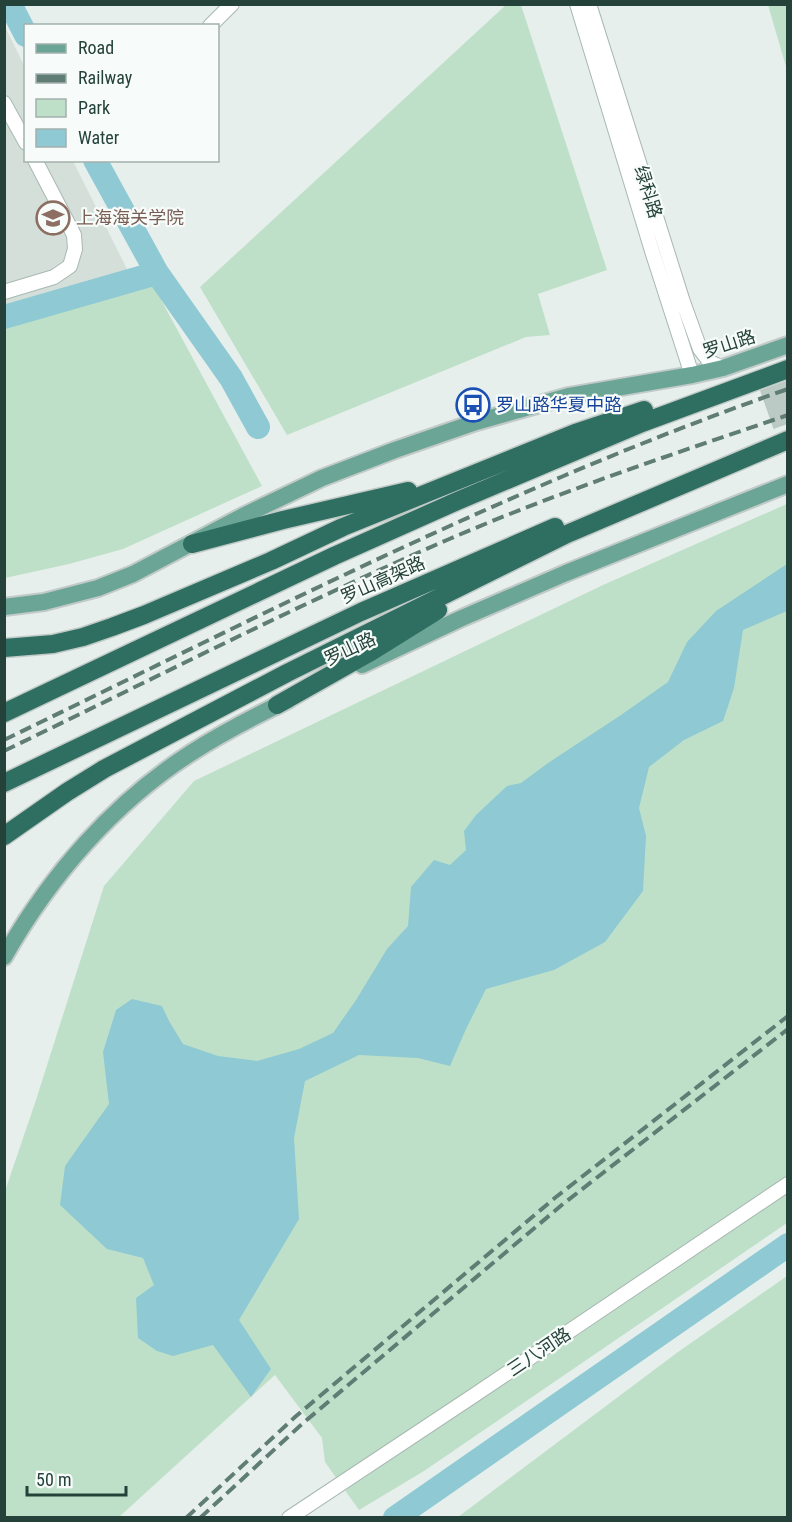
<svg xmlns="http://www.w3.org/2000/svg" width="792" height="1522" font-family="'Roboto Condensed','Noto Sans SC',sans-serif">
  <rect width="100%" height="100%" fill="#e6efeb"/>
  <path fill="#d4dfda" d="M4,25L25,67L26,160L73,161L130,275L5,311Z"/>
  <path fill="#bfe0c8" d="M507,4L521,5L607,270L538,294L550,335L526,337L287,435L200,287Z
    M768,5H787V70Z
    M152,283L262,486L123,549L69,564L5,578V329Z
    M787,504V1223L424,1471L359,1510L325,1462L322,1438L275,1375L119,1517L5,1518V1191L36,1100L104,886L194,781L603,585Z
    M787,1276V1517H458L678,1352Z"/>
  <path fill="#8ec9d4" d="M787,564V611L743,630L734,688L723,721L684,740L649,767L639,808L646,836L643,891L605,942L554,970L486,989L466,1029L450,1066L418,1058L359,1055L305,1081L294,1138L299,1219L239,1320L271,1369L251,1397L213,1345L173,1356L157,1351L138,1338L136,1298L154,1285L143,1258L107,1249L60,1205L65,1166L109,1104L103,1052L116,1010L132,999L162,1006L169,1021L183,1044L218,1056L257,1061L299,1049L333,1033L356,1000L387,949L408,926L411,887L434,860L450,865L466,850L464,831L476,815L507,786L521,783L548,763L621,715L668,682L687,642L716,611Z"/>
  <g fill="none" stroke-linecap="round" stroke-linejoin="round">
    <path stroke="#8ec9d4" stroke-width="24" d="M10,4L26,35
      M95,160L157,273L231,378L258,427
      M4,317L157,273
      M395,1518L788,1245"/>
  </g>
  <path fill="#bbcac4" stroke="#b8c9c2" stroke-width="1.5" d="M788,381V423L774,428L761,391Z"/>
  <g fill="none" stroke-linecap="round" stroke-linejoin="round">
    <defs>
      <path id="minor" d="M577,4L652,251L692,375
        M589,4L683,302L700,349L710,362L723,368
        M210,26L232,4
        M4,103L26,143
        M4,292L54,277L70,266L75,249L74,235L35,160
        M289,1518L473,1396L788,1184"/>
      <path id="major" d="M4,607L44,602L98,588L133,574L243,516L322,478L395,450L476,422L569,396L692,375L723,368L788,345
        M362,665L462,618L566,573L788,484
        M4,957C50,876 113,803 191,753C222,733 255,716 288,700"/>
      <path id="highway" d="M192,544L283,520L408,491
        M4,648L53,644L83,637L112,627L144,615L271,561L343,527L575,433L644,410
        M277,705L369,653L438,610
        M4,713L334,556L455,502L642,423L788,369
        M4,783L361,612L555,527
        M4,836L67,792L104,769L287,673L567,534L788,440"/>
    </defs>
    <use href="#minor" stroke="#a8b8b2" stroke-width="16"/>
    <use href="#major" stroke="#c2cac8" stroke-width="20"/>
    <use href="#highway" stroke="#c2cac8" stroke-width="21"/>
    <use href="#minor" stroke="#fff" stroke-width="14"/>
    <use href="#major" stroke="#6aa596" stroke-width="16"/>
    <use href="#highway" stroke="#2f6f62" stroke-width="18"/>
    <path stroke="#5f7d75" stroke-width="4" stroke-dasharray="12 6" stroke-linecap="butt" d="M4,740C262,615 517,483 788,389
      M4,751C151,680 297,605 447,540C558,492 673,454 788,415
      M186,1518L295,1417L556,1197L788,1016
      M200,1518L302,1424L563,1204L788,1029"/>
  </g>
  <defs>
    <symbol id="university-ring" viewBox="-11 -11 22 22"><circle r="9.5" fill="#f7fbf9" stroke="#8d6e63" stroke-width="1.5"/><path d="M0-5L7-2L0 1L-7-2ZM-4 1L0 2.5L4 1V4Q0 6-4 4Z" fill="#8d6e63"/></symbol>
    <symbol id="bus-ring" viewBox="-11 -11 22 22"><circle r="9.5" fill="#f7fbf9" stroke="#1a4fb4" stroke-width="1.5"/><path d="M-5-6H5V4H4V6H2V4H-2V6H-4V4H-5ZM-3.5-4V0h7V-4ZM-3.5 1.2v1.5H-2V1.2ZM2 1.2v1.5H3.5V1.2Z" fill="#1a4fb4"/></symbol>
  </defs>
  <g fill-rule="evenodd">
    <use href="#university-ring" x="34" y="199" width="38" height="38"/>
    <use href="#bus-ring" x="454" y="386" width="38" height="38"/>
  </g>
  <g text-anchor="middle" stroke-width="4.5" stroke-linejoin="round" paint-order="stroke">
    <g font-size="18" fill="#24423a" stroke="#f7fbf9">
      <text transform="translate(648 192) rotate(73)" y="6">绿科路</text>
      <text transform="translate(729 344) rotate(-18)" y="6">罗山路</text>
      <text transform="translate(383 580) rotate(-24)" y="6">罗山高架路</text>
      <text transform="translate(350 649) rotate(-25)" y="6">罗山路</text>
      <text transform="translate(539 1352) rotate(-34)" y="6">三八河路</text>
    </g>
    <g font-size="18" fill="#785e54" stroke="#f7fbf9" text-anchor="start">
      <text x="76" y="224">上海海关学院</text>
    </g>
    <g font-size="18" fill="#164399" stroke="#f7fbf9" text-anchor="start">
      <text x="496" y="411">罗山路华夏中路</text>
    </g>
  </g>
  <rect width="792" height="1522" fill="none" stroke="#24423a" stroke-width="12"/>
  <rect x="24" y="24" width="195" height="138" fill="#f7fbf9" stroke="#a3b1ad" stroke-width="1.5"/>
  <rect x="36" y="44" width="30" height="9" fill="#6aa596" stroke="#a3b1ad" stroke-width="1.5"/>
  <text x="78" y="54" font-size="18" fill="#24423a">Road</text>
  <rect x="36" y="74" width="30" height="9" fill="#5f7d75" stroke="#a3b1ad" stroke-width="1.5"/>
  <text x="78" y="84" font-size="18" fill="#24423a">Railway</text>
  <rect x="36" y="99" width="30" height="18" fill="#bfe0c8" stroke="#a3b1ad" stroke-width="1.5"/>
  <text x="78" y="114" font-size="18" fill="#24423a">Park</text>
  <rect x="36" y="129" width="30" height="18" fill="#8ec9d4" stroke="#a3b1ad" stroke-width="1.5"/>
  <text x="78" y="144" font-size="18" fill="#24423a">Water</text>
  <path d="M27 1486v9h99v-9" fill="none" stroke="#24423a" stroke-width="3"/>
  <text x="36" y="1486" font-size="18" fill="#24423a" stroke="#f7fbf9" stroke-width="4.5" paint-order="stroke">50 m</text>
</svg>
